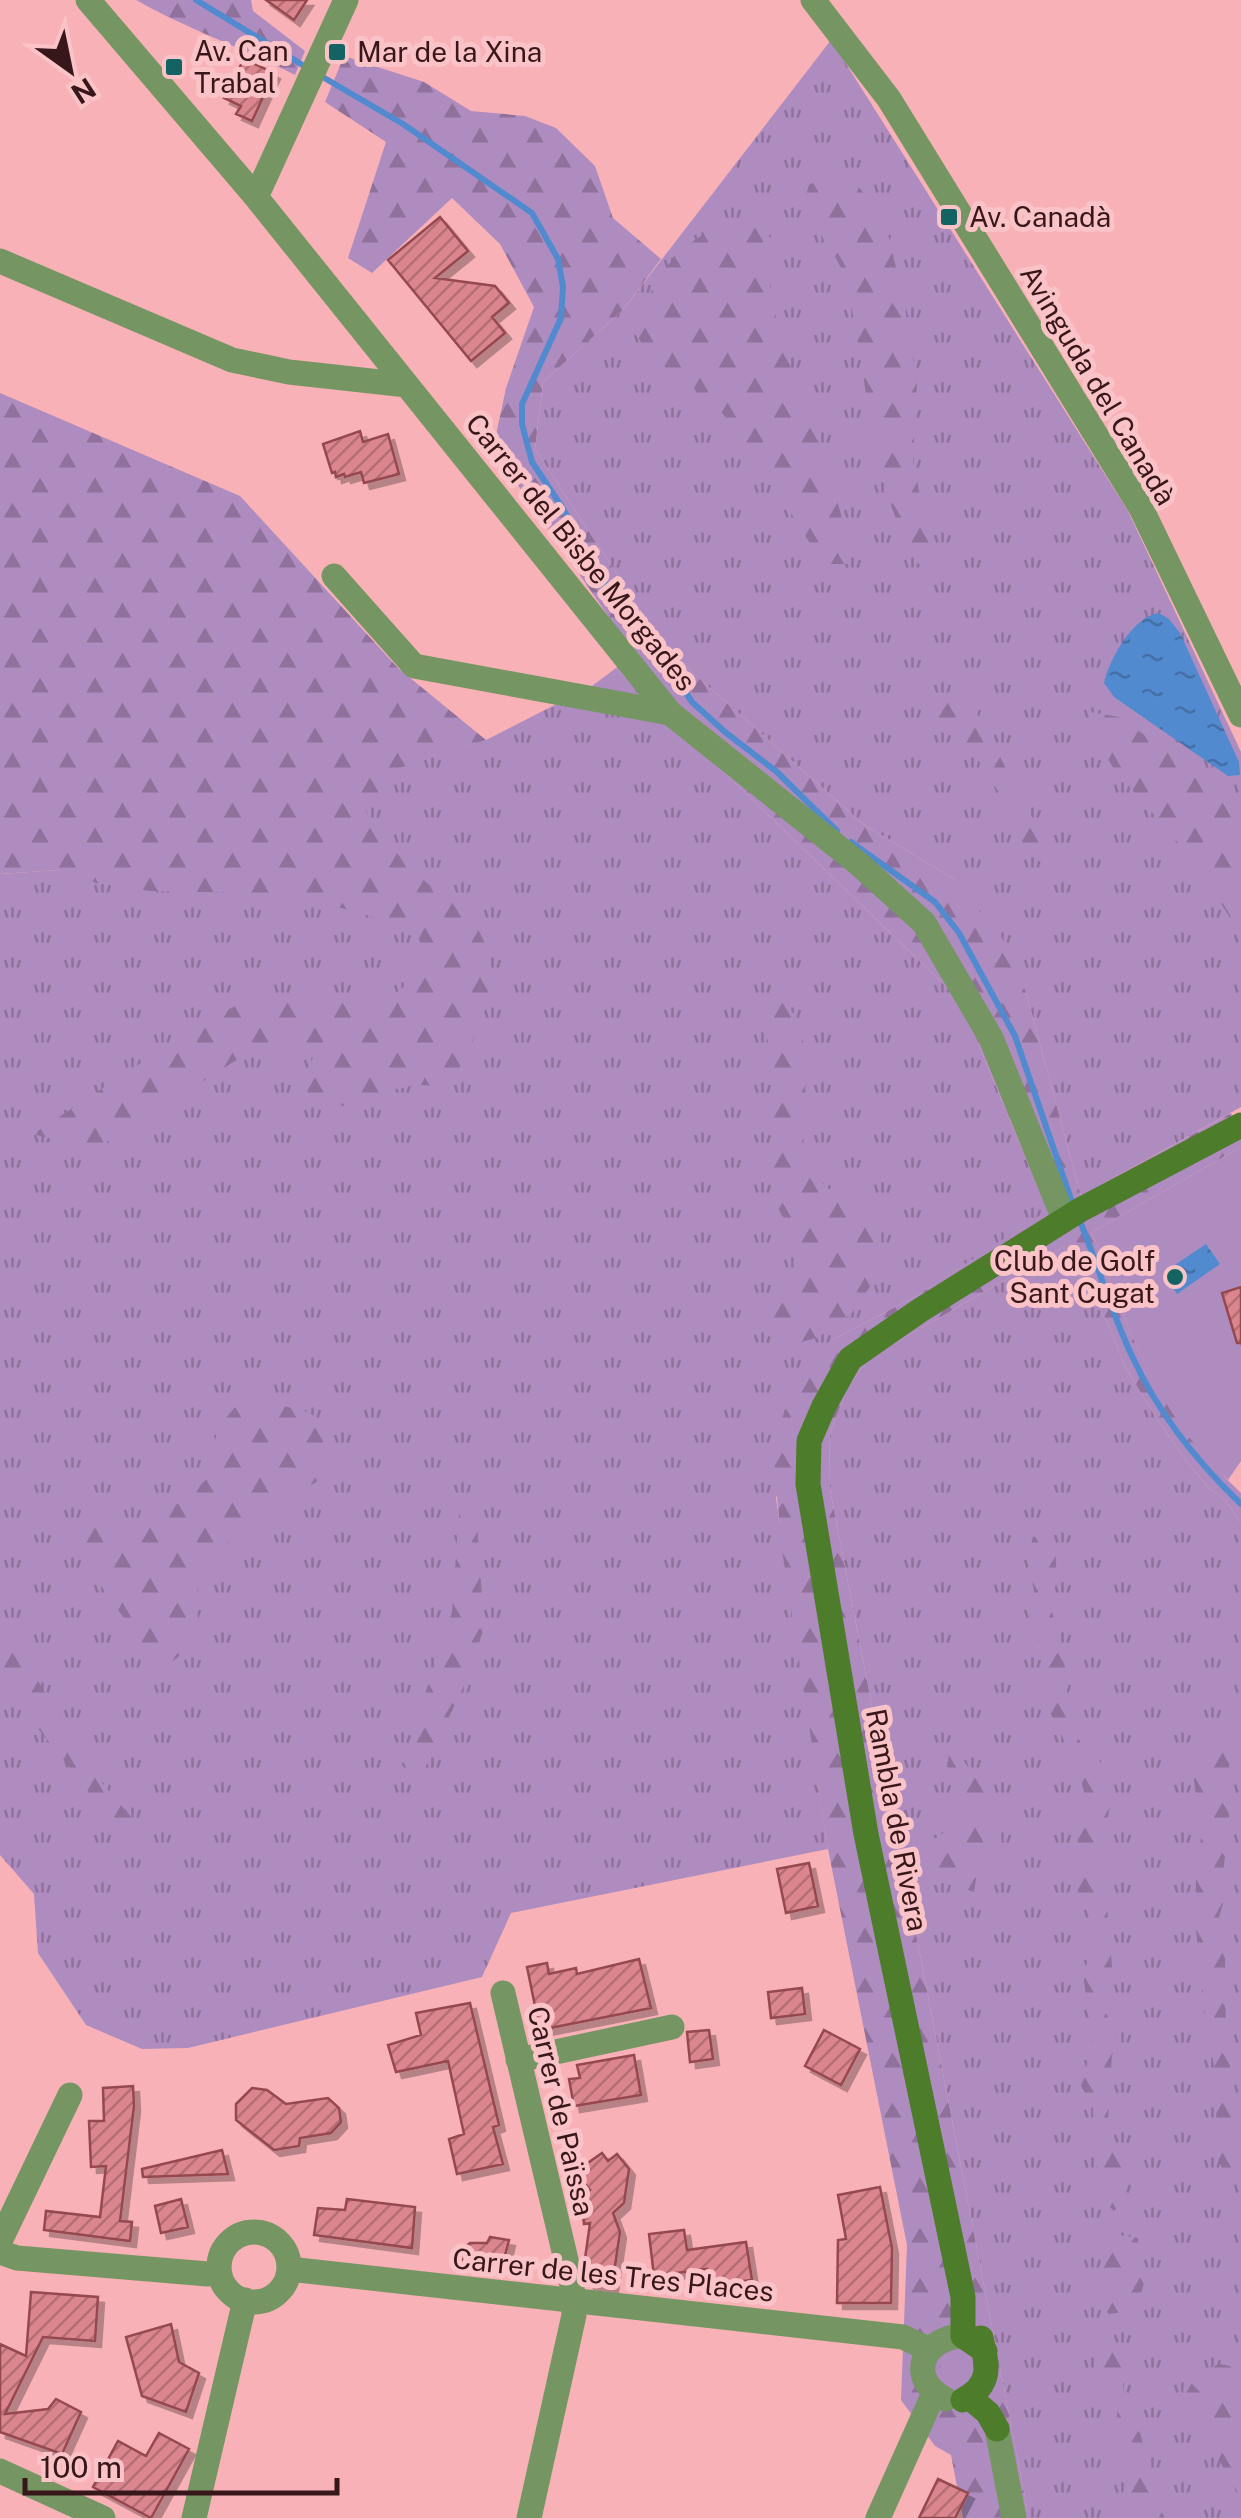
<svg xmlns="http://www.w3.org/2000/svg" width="1241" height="2518" font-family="'Public Sans',sans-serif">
  <defs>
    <pattern id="grass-tufts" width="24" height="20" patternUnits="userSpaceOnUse" patternTransform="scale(2.5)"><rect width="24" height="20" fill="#af8cc0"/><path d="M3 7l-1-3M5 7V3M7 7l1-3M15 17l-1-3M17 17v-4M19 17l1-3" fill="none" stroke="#8f719b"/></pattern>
    <pattern id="forest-firs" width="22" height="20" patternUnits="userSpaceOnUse" patternTransform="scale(2.5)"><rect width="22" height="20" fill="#af8cc0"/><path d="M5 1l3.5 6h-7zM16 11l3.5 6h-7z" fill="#8f719b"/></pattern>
    <pattern id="water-ripples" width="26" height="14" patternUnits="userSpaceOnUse" patternTransform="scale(2.5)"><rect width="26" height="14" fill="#518acf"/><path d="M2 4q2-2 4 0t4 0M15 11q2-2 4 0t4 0" fill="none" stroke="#4470a7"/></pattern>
    <pattern id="building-hatch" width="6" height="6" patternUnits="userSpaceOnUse" patternTransform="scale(2.5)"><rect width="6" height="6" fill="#db868e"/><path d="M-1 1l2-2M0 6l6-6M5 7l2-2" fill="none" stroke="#b36d73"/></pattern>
    <filter id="shadow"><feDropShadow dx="6" dy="6" stdDeviation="0" flood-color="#0004"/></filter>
  </defs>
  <rect width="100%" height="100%" fill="#f8b1b6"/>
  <path fill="url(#grass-tufts)" d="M831,40L1128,511L1241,752V1107L1081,1196L1026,992L954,879L863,824L665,648L535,449L543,382L622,311Z
    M616,668L960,1000L1048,1211L918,1295L834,1339L776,1498L828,1849L511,1913L482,1977L188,2048L142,2049L86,2025L38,1953L34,1894L0,1855V874L59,870L486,740L592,686Z
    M1063,1247L1107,1322L1126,1368L1155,1416L1190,1466L1209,1488L1226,1501L1241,1523V2518H1029L829,1484L830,1433L846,1391L867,1359Z"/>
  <path fill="url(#forest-firs)" d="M136,0H251L253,11L305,51L295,75C243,48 187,29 136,0Z
    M344,56L424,82L471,111L525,116L556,128L595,166L613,218L661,259L622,311L543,382L535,449L665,648L863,824L954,879L1002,938L1026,992L1081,1196L1231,1113L1241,1135V1147L1092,1232C1131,1337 1157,1414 1241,1493V1523L1226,1501L1209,1488L1190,1466L1155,1416L1126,1368L1107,1322L1063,1247L867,1359L846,1391L830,1433L829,1484L1029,2518H963L951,2455L935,2446L901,2400L907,2245L828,1849L782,1550L772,1443L793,1391L834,1339L918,1295L1048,1210L960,1000L616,668L635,655L493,449L506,388L534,307L500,244L452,198L372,273L348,258L386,142L325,102Z
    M834,170L850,174L886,226L904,301L917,383L913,461L930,545L921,567C864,479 871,377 845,280C839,255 815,229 802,208L809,185Z
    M761,216L774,248L770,287L781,343L813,421L841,514L848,564H823L753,453L726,417L688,383L653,359L629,325L677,252L727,219Z
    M0,393L240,496L398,668L486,740L384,773L383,789L364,806C374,832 389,846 410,866C417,873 424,881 432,887C440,893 451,897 458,904C519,966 482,1023 450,1086L418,1085L384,1091L343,1106L308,1095L306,1075L314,1055L286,1044L249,1052L109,1141L87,1148L33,1134L211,1017L245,1002L319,993L352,1000L396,993L425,969L419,938L397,924L331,905L246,893L150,891L96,883L59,870L0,874Z
    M933,693L974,708L1049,849L1044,866L1023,843L1000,794L977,758L924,710Z
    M1089,712L1119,717L1160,746L1226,806L1241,839V935L1194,861L1115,770L1092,736Z
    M769,993C777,999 787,1006 794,1014C814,1039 801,1130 804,1165L831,1191L870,1210L881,1244L878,1275L851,1314L819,1337L781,1348L766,1333L769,1307L794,1275L793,1235L774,1201L770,1149L777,1092L765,1024Z
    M243,1398L303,1410L326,1422L335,1470L235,1533L202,1579L196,1596L198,1620L190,1647L161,1671L88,1567L75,1540L83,1526L112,1529L180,1503L207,1479L218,1427Z
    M476,1507L484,1628L467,1679L424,1770L412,1788L402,1764L452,1612L459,1514Z
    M1033,1536L1055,1550L1057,1577L1051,1607L1067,1676V1721L1083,1746L1099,1759L1112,1795L1102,1848L1112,1966L1109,1985L1101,2002L1119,2041L1112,2055L1107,2136L1094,2134L1093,2106L1081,2086L1093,2043L1083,1975L1093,1945L1095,1923L1077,1895L1081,1872L1077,1846L1084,1792L1077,1766L1050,1712L1044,1681L1046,1655L1037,1640L1030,1615L1034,1591L1028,1558Z
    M0,1617L91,1770L132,1818L133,1839L118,1837L85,1787L0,1681Z
    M1226,1727L1241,1729V1760L1229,1765V1821L1223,1873L1228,1889L1217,1922V1942L1225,1958L1226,2044L1241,2124L1239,2182L1227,2180L1214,2149L1218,2088L1203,2002L1195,1919L1196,1879L1201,1838L1193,1772L1204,1739Z
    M950,1751L960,1752C967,1770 979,1779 986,1797L981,1808L984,1821L997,1823L1002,1843C980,1856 978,1867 974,1892L948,1883L924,1884L918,1862L920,1849L955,1825C957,1806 956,1791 945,1775Z
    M1106,2149L1123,2150C1132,2165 1127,2201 1114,2211L1098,2196L1100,2177L1096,2161Z
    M1112,2234L1138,2238V2268L1145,2279C1140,2302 1132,2312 1109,2314L1100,2306L1106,2245Z
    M1105,2344L1116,2345L1126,2371L1123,2384L1125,2410L1130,2423L1140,2433L1148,2461L1152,2494L1165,2518H1129L1121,2499L1130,2469L1113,2445L1118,2408C1105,2389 1085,2367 1105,2344Z
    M1219,2364L1236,2367L1241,2376V2498L1183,2398L1184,2381L1191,2383L1202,2394H1209L1212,2367Z"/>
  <path fill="#af8cc0" d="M1241,1147V1461L1228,1480C1155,1413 1126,1322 1092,1232Z
    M965,2347L979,2367L965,2386H951L940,2377V2357L947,2349Z"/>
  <path fill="url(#water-ripples)" d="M1159,613L1169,619L1180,633L1239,762L1240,775L1228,776L1114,697L1104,683C1109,660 1133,616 1159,613Z
    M1206,1244L1220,1264L1177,1294L1163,1273Z"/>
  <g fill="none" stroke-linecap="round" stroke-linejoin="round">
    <path stroke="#518acf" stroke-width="6" d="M196,0L306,67
      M321,76L403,124L532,213L558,259L563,287L561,318L522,404V424L532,462L562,507L601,578L657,648L692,702L725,732L777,772L837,831
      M851,842L935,902L959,933L1015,1036L1074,1208
      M1079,1219C1098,1264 1111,1312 1132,1356C1158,1413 1196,1461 1241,1504"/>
  </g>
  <path fill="url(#building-hatch)" stroke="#954850" stroke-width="2.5" filter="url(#shadow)" d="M266,0H307L294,20Z
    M244,59L274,73L252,121L236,114L241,106L224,98Z
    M440,217L468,251L435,278L495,286L509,303L492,317L505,333L471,361L388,260Z
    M360,431L363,442L388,434L399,474L364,483L361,472L345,477L344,474L336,477L335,472L332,473L323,444Z
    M1241,1287V1343H1237L1222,1293Z
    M809,1863L818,1906L786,1913L777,1869Z
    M639,1959L651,2008L540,2030L527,1967L547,1963L549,1974L576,1968L577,1974Z
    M802,1988L805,2014L771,2018L768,1992Z
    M470,2003L499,2125L493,2127L503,2164L457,2174L449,2139L464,2134L448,2061L396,2072L388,2045L421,2035L416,2013Z
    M709,2030L713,2059L690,2062L687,2032Z
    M824,2030L860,2049L841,2085L805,2066Z
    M634,2055L641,2095L574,2106L569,2079L580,2078L577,2065Z
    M133,2086L134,2106L120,2221L132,2222L130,2241L44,2230L46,2211L100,2217L106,2166L91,2167L89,2121H104L103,2088Z
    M252,2088L267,2090L286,2104L328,2098L339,2108L341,2122L331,2133L300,2138L299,2146L274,2150L236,2120V2104Z
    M222,2150L228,2174L143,2177L142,2169Z
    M602,2153L608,2161L617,2154L629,2169L624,2203L613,2213L620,2232L612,2286L588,2283L584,2266L590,2223L584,2224L581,2197L590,2190L575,2172Z
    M880,2187L892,2248L891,2303H837L838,2240L846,2239L838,2195Z
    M181,2199L188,2227L161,2233L155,2206Z
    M347,2199L415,2207L412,2248L314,2235L318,2208L345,2210Z
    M684,2230L687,2250L746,2242L752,2280L709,2285L707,2269L654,2276L649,2234Z
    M490,2237L509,2240L502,2267L466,2265L457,2253L470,2243H487Z
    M31,2292L98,2297L95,2341L43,2337L5,2414L48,2409L56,2399L81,2412L62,2454L0,2432V2344L26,2356Z
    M171,2324L179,2362L199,2373L186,2412L142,2396L126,2337Z
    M159,2433L189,2449L151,2518L93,2487L118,2441L146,2456Z
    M938,2479L968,2493L955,2518H919Z"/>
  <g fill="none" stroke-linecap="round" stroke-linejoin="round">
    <path stroke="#759663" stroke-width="25" d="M88,0L256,197L670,713L859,864L924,923L991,1038L1064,1219
      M813,0L889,99L1141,508L1241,715
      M256,197L346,0
      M0,261L232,360L289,372L407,385
      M334,576L414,666L670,713
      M503,1993L572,2285L574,2315L529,2518
      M518,2060L672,2027
      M219 2267a35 35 0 1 1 70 0a35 35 0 1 1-70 0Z
      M0,2241L70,2095
      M0,2252L17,2258L208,2274L219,2272
      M289,2269L903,2337L928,2349
      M945,2399C906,2379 922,2337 963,2336
      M997,2429L1014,2518
      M0,2471L103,2518
      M194,2518L245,2300
      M878,2518L934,2393"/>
    <path stroke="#4d7c2b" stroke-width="25" d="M985,2351L963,2336V2297L866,1834L808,1484L809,1441L824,1406L850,1359L919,1311L1080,1210L1241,1125
      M970,2398L988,2413L997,2429
      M963,2400C992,2385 988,2366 981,2338"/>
  </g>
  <g fill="#126362" stroke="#fac3c7" stroke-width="4">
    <rect x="327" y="42" width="20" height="20" rx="5"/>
    <rect x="164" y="57" width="20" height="20" rx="5"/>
    <rect x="939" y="207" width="20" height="20" rx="5"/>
    <circle cx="1175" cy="1277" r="10"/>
  </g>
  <g text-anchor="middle" stroke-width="10" stroke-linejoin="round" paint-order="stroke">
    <g font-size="28" fill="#38171b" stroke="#fac3c7" text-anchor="start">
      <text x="194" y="61">Av. Can<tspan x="194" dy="32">Trabal</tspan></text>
      <text x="357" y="62">Mar de la Xina</text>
      <text x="969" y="227">Av. Canadà</text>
      <text x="1155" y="1271" text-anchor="end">Club de Golf<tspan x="1155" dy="32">Sant Cugat</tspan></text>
    </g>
    <g font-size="28" fill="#38171b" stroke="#fac3c7">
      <text transform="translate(1098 385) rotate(59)" y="10">Avinguda del Canadà</text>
      <text transform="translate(581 552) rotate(51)" y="10">Carrer del Bisbe Morgades</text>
      <text transform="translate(897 1820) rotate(79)" y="10">Rambla de Rivera</text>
      <text transform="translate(561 2111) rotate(77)" y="10">Carrer de Païssa</text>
      <text transform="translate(613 2275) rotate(6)" y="10">Carrer de les Tres Places</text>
    </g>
  </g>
  <g transform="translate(70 70) rotate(147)" stroke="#fac3c7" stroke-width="8" paint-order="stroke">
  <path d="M0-8L18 38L0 25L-18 38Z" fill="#38171b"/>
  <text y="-15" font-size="28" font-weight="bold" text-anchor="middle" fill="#38171b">N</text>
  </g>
  <path d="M25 2478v15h312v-15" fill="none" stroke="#38171b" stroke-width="5"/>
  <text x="40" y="2478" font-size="30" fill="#38171b" stroke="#fac3c7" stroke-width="8" paint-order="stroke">100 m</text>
</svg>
